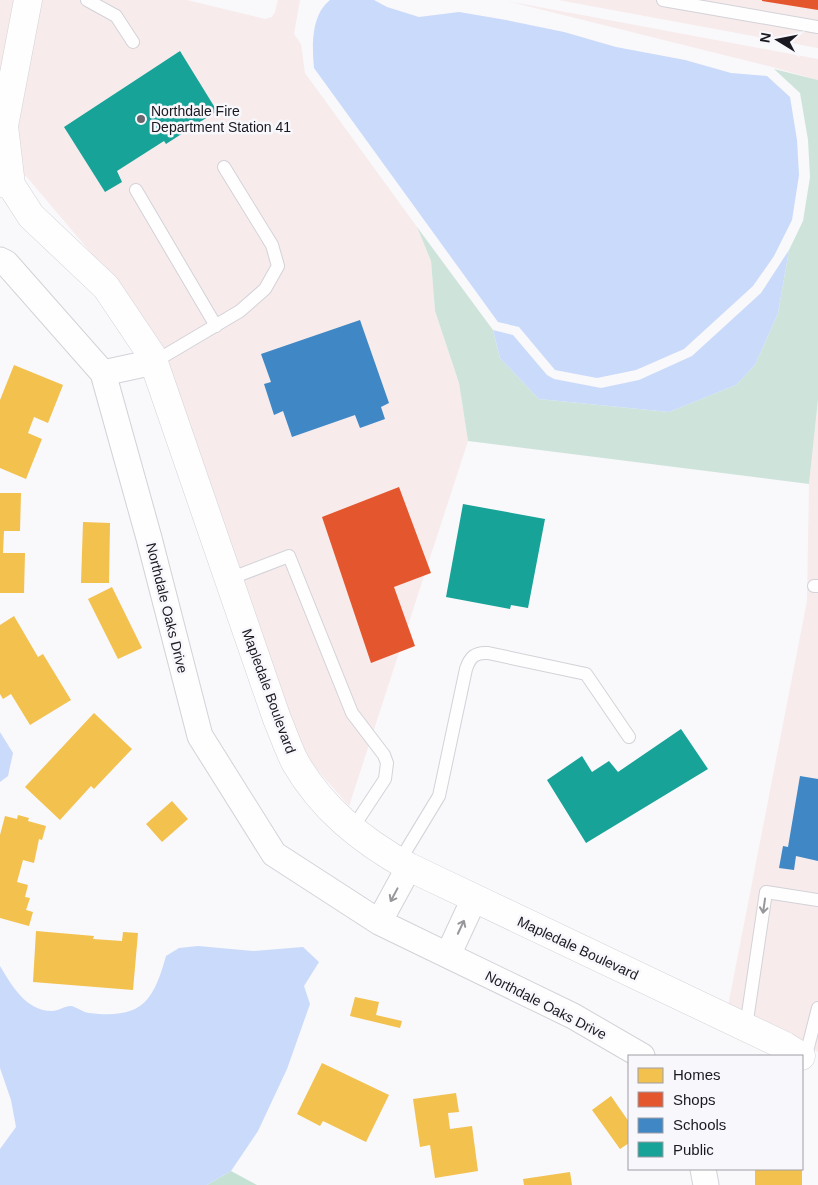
<svg xmlns="http://www.w3.org/2000/svg" width="818" height="1185" font-family="Helvetica,sans-serif">
  <rect width="100%" height="100%" fill="#f9f8fb"/>
  <path fill="#f7ebec" d="M0,0H14L0,77Z
    M41,0H187L265,19L272,17L275,12L278,0H300L294,34L301,44L305,73L417,227L431,261L435,311L459,383L468,441L349,806L312,764L297,734L183,406L103,267L26,176L23,175L18,127Z
    M558,0H818V48Z
    M507,1L818,59V80L772,67Z
    M818,400V1052L792,1036L728,1006L807,601L809,484Z"/>
  <path fill="#cee4db" d="M774,69L818,80V400L809,484L468,441L459,383L435,311L431,261L417,227L493,330L500,358L539,399L669,412L736,385L755,365L778,313L789,250L803,221L810,177L808,140L800,93Z"/>
  <path fill="#c4e1d4" d="M231,1171L257,1185H207Z"/>
  <path fill="#c9dafa" d="M330,0H374L387,7L419,17L459,12L506,20L564,32L616,47L685,60L731,73L767,76L790,97L797,140L799,175L792,220L774,256L753,286L684,349L636,370L597,378L555,370L519,327L498,322L314,68C312,46 311,15 330,0Z
    M789,250L778,313L755,365L736,385L669,412L539,399L500,358L493,330L513,335L547,375L554,379L601,388L639,380L692,356L761,293Z
    M0,732L13,753L8,776L0,782Z
    M198,946L253,951L303,947L319,962L304,986L310,1004L287,1069L258,1131L231,1171L207,1185H0V1149L16,1127L11,1100L0,1068V966C12,986 26,1011 52,1011C58,1011 65,1006 71,1006C77,1007 82,1012 89,1013C141,1019 153,1003 166,956L179,948Z"/>
  <path fill="#f2c14e" d="M14,365L63,385L48,423L34,417L28,433L42,439L26,479L0,468V400Z
    M0,493H21L20,531H4L3,553H25L24,593H0Z
    M83,522L110,523L109,583H81Z
    M112,587L142,648L118,659L88,599Z
    M14,616L38,657L43,654L71,700L30,725L11,694L3,699L0,694V625Z
    M94,713L132,749L94,789L91,786L60,820L25,787Z
    M172,801L188,819L162,842L146,824Z
    M18,815L29,818L28,821L46,826L42,840L39,839L34,863L23,860L17,882L28,885L25,897L30,898L26,910L33,912L29,926L0,918V835L5,816L17,819Z
    M36,931L94,936L93,939L122,941L123,932L138,933L133,990L33,982Z
    M355,997L379,1002L376,1015L402,1021L400,1028L350,1016Z
    M322,1063L389,1095L366,1142L323,1121L320,1126L297,1114Z
    M456,1093L459,1112L448,1113L450,1129L472,1126L478,1171L435,1178L430,1145L420,1147L413,1099Z
    M611,1096L629,1122V1143L620,1149L592,1110Z
    M755,1169H802V1185H755Z
    M570,1172L572,1185H524L523,1179Z"/>
  <path fill="#e4572e" d="M762,0H818V10L762,1Z
    M399,487L431,573L394,587L415,646L371,663L322,517Z"/>
  <path fill="#3f88c5" d="M360,320L389,403L381,407L385,419L360,428L355,415L292,437L283,411L274,415L264,384L271,382L261,354Z
    M800,776L818,779V861L796,856L794,870L779,868L783,846L788,847Z"/>
  <path fill="#17a398" d="M180,51L217,111L166,144L164,141L117,171L122,182L105,192L64,127Z
    M463,504L545,519L528,608L511,605L510,609L446,597Z
    M681,729L708,769L586,843L547,780L582,756L592,772L609,761L618,772Z"/>
  <g fill="none" stroke-linecap="round" stroke-linejoin="round">
    <defs>
      <path id="service" d="M87,0L116,16L133,42
        M663,0L818,27
        M136,190L216,326
        M154,362L240,311L265,289L278,266L272,245L224,167
        M229,579L289,556L352,713L384,755L387,763L385,779L352,829
        M814,586H818
        M399,862L439,796L466,669C470,657 475,652 488,653L586,674L629,737
        M746,1027L766,892L818,900
        M805,1059L818,1008"/>
      <path id="minor" d="M0,260L6,263L103,373L149,538L200,736L274,854L379,922L573,1016L642,1056
        M103,373L154,362
        M379,922L409,867
        M448,955L474,899
        M703,1169L706,1185"/>
      <path id="tertiary" d="M0,183L11,185L31,216L106,287L151,354L277,719C283,733 288,748 295,762C322,809 362,841 409,867L785,1046L801,1056
        M11,185L4,126L28,0"/>
    </defs>
    <use href="#service" stroke="#d3d2d8" stroke-width="14"/>
    <use href="#minor" stroke="#d3d2d8" stroke-width="27"/>
    <use href="#tertiary" stroke="#d3d2d8" stroke-width="29"/>
    <use href="#service" stroke="#fefefe" stroke-width="12"/>
    <use href="#minor" stroke="#fefefe" stroke-width="25"/>
    <use href="#tertiary" stroke="#fefefe" stroke-width="28"/>
  </g>
  <defs><path id="oneway-shaft" d="M-6 0H5M1.5-3L5.5 0L1.5 3" fill="none" stroke-width="1.6" stroke-linecap="round" stroke-linejoin="round" transform="scale(1.25)"/></defs>
  <g stroke="#97979b">
    <use href="#oneway-shaft" transform="translate(394 895) rotate(118)"/>
    <use href="#oneway-shaft" transform="translate(764 906) rotate(98)"/>
    <use href="#oneway-shaft" transform="translate(461 927) rotate(-65)"/>
  </g>
  <circle fill="#68676d" stroke="#f8f7fc" stroke-width="2" cx="141" cy="119" r="5"/>
  <g text-anchor="middle" stroke-width="5" stroke-linejoin="round" paint-order="stroke">
    <g font-size="14" fill="#1a1921" stroke="#f8f7fc" text-anchor="start">
      <text x="151" y="116">Northdale Fire<tspan x="151" dy="16">Department Station 41</tspan></text>
    </g>
    <g font-size="14" fill="#1a1921" stroke="#f8f7fc">
      <text transform="translate(167 608) rotate(76)" y="5">Northdale Oaks Drive</text>
      <text transform="translate(269 691) rotate(70)" y="5">Mapledale Boulevard</text>
      <text transform="translate(578 948) rotate(25)" y="5">Mapledale Boulevard</text>
      <text transform="translate(546 1005) rotate(27)" y="5">Northdale Oaks Drive</text>
    </g>
  </g>
  <rect x="628" y="1055" width="175" height="115" fill="#f8f7fc" stroke="#9f9ea4"/>
  <rect x="638" y="1068" width="25" height="15" fill="#f2c14e" stroke="#9f9ea4"/>
  <text x="673" y="1080" font-size="15" fill="#1a1921">Homes</text>
  <rect x="638" y="1092" width="25" height="15" fill="#e4572e" stroke="#9f9ea4"/>
  <text x="673" y="1105" font-size="15" fill="#1a1921">Shops</text>
  <rect x="638" y="1118" width="25" height="15" fill="#3f88c5" stroke="#9f9ea4"/>
  <text x="673" y="1130" font-size="15" fill="#1a1921">Schools</text>
  <rect x="638" y="1142" width="25" height="15" fill="#17a398" stroke="#9f9ea4"/>
  <text x="673" y="1155" font-size="15" fill="#1a1921">Public</text>
  <g transform="translate(778 40) rotate(280)" stroke="#f8f7fc" stroke-width="4" paint-order="stroke">
  <path d="M0-4L9 19L0 12L-9 19Z" fill="#1a1921"/>
  <text y="-8" font-size="14" font-weight="bold" text-anchor="middle" fill="#1a1921">N</text>
  </g>
</svg>
